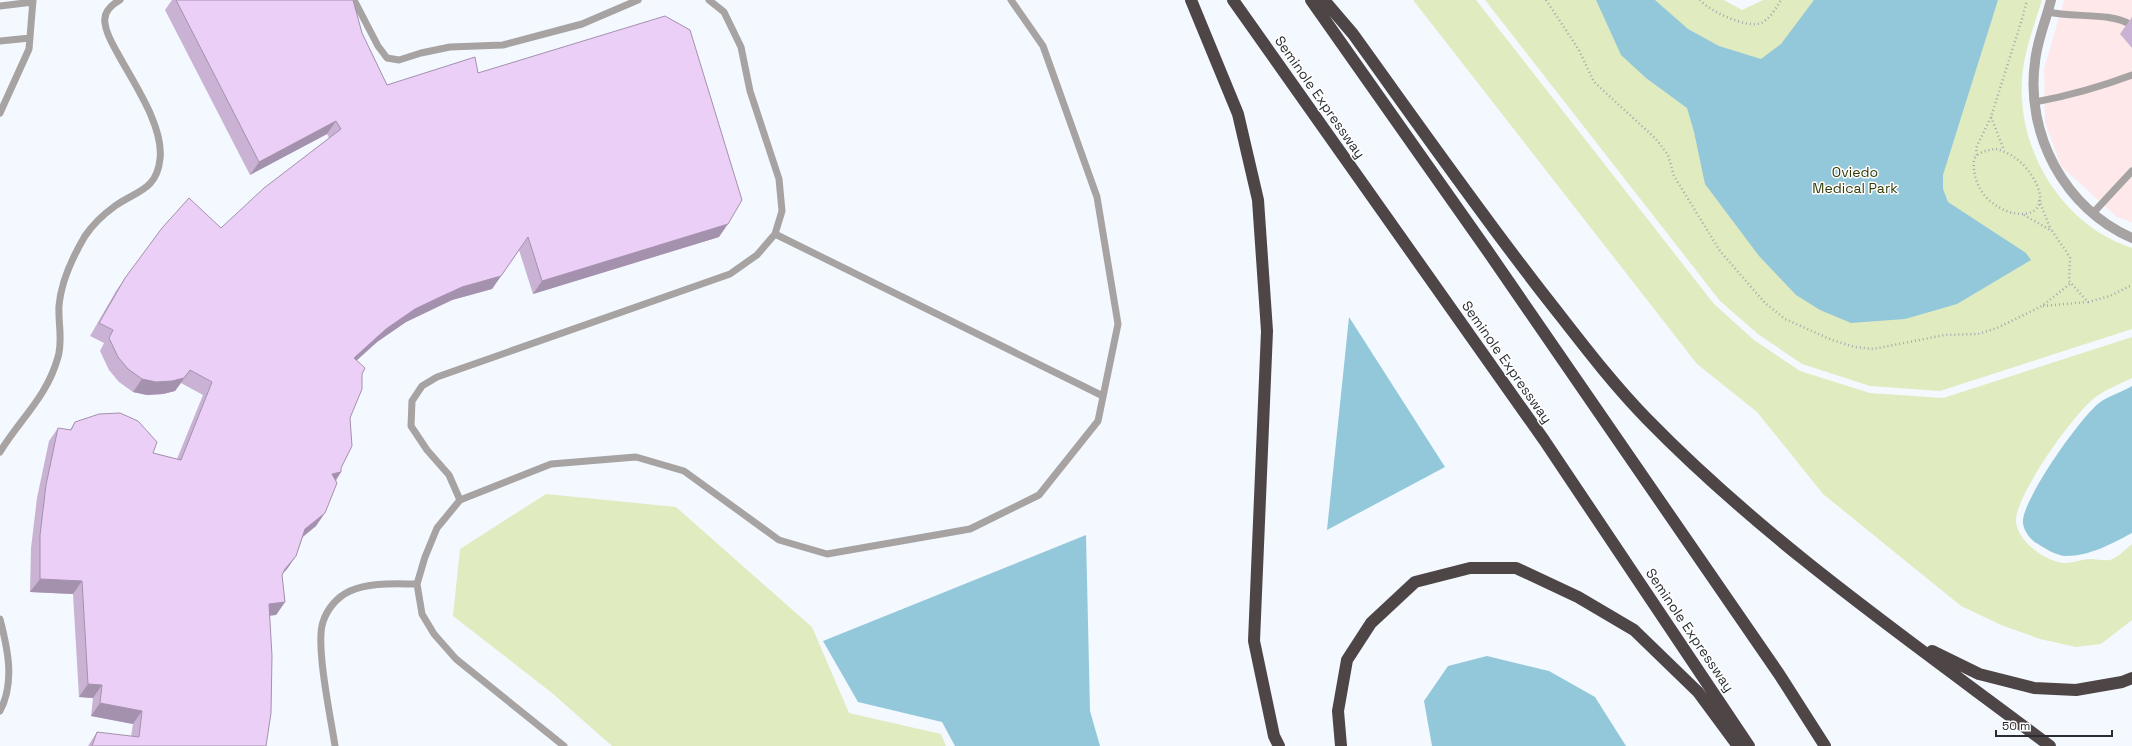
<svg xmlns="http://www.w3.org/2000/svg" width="2132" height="746" font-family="'Space Grotesk',sans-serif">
  <rect width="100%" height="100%" fill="#f3f9ff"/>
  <path fill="#fee8ea" d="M2064,0H2132V222L2117,217L2061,166L2045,122L2044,69Z"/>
  <path fill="#e1ebc0" d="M1413,0H1476L1714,304L1754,340L1800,371L1870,393L1943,398L2132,337V378C2120,384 2107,389 2097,396C2075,411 2014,497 2016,522C2018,542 2048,564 2067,563C2075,562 2083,559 2091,559C2097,559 2104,561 2110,560C2117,558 2126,549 2132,544V620L2101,644L2076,647L2040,639L2001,625L1961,606L1823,494L1757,412L1697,364Z
    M1485,0H1724L1742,10L1763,0H2042C2034,26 2024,52 2022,79C2017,151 2063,226 2132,248V329L1940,391L1870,386L1802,364L1758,334L1720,301Z
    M546,494L676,507L812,627L849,713L941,734L946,746H612L552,693L453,616L460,549Z"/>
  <path fill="#93c8db" d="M1596,0H1655L1688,29L1719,46L1761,59L1781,44L1814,0H1998L1943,175V189L1948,202L2026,253L2031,260L1957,304L1905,319L1851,323L1820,310L1796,295L1759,256L1705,184L1694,132L1687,108L1646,78L1621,55Z
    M1349,317L1445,467L1327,530Z
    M2132,386V533C2111,544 2090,556 2066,556C2057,556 2046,549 2038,544C2030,540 2022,529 2023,520C2025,496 2080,418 2099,403C2108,396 2122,392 2132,386Z
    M1086,535L1090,711L1100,746H955L942,722L858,702L823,641Z
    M1487,656L1549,671L1595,697L1626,746H1432L1424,701L1448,666Z"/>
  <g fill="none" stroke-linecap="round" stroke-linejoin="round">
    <path stroke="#a4a8ad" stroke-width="2.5" stroke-dasharray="1 3" stroke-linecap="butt" d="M1546,0L1579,50L1594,82L1656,139L1668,155L1674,176L1720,251L1765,303L1785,319L1832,340L1855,347L1873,349L1945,335L1978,334L1997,328L2042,306L2071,283
      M1700,0C1709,11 1747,29 1761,23C1770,19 1776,8 1781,0
      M1991,117L2004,150
      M1996,149C2010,152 2024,163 2032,176C2069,235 1968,222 1974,159C1979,152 1987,150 1996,149Z
      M1977,155L1976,148L1991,117L2022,19L2027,0
      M2039,200L2051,230
      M2024,215L2052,231L2066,251L2070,258L2069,281L2088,302L2110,296L2132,285
      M2043,306L2087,302"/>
    <path stroke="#a7a3a3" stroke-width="7" d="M354,0L378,46L387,58L399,60L421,53L450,47L503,45L582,24L638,0
      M0,6L33,2
      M2048,12C2073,18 2112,12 2131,25
      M0,41L30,38
      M2035,102C2068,96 2100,87 2132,75
      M0,113L29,49L33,0
      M2093,213L2132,171
      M775,234L1103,396
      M0,452C20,419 47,397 58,357C63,340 58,323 59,306C61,281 72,258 85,236C93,224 104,214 115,206C136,191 157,190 160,159C164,126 133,82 118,54C113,45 106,34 105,23C103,12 111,5 120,0
      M460,500L449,475L427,450L411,426L412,401L422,386L437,377L730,274L757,255L775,234L782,211L779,179L750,91L741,47L724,12L709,0
      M0,619C8,650 15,682 0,711
      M335,746C331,719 315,644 323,622C327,609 337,597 350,591C370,582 395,584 417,584
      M564,746L456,659L434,634L422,614L417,584L425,557L437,528L460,500L551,464L636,457L684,471L779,540L827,554L970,529L1039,495L1098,421L1118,324L1097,197L1043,46L1011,0"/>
    <path stroke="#a7a3a3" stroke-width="10" d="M2051,0C2046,20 2037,41 2035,62C2025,134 2065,209 2132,238"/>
    <path stroke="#4e4547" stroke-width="12" d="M1191,0L1238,114L1258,200L1267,331L1254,641L1274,736L1279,746
      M1233,0L1544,440L1749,746
      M1311,0L1487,250L1779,674L1825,746
      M1324,0L1353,34C1415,120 1476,207 1541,291C1575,334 1608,379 1647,419C1768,543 1912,642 2050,746
      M1932,651L1979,674L2034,688L2076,690L2122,682L2132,678
      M1341,746L1338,711L1347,660L1371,623L1415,582L1470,568H1516L1578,597L1634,630L1698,692L1738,746"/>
  </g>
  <path fill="#cab2d4" d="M172,0H353L362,33L387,85L478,73L719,237L533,294L519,250L492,289L452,300L406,322L377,342L357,360L362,374L350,418L341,468V472L336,481L316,526L303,537L296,556L287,569L283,573L282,575L285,602L276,615H270L266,746H88L97,732L131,737L133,724L91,716L93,698L79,697L73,594L30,592L31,548L37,498L49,441L58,428L70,430L75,422L153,453L177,459L203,395L181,383L175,391L163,394L147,395L133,392L119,382L109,370L100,351L104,343L90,336L116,291L125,278L221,228L329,138L327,134L250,175L165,10Z
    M2132,17V48L2120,34Z"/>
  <path fill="#a491ad" d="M336,121L327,134L250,175L259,162Z
    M728,224L719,237L533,294L542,281Z
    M501,276L492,289L452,300L406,322L377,342L345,371L354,358L386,329L415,309L438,298L462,287Z
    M190,370L175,391L163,394L147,395L133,392L142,379Z
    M341,472L332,485V474Z
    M325,513L316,526L296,542L305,529Z
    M296,556L287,569L275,582L285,569Z
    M40,579L82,581L73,594L30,592Z
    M285,602L276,615L260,617L269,604Z
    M88,684L102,685L93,698L79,697Z
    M100,703L142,711L133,724L91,716Z"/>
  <path fill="#ebcff7" stroke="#a491ad" d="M176,0H353L362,33L387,85L475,57L478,73L665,16L690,30L742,200L728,224L542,281L528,237L501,276L462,287L438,298L415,309L386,329L354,358L365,368L362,374V389L350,418L352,446L341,468V472L332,474L337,483L325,513L305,529L296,556L285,569L282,575L285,602L269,604L272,656L271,713L266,746H92L97,732L139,737L142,711L100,703L102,685L88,684L82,581L40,579V535L46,485L58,428L71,430L75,422L99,414L120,413L138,421L157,442L153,453L181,460L212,382L190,370L184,378L172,381L156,382L142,379L128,369L118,357L109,338L113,330L99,323L125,278L162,228L189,198L221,228L264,188L341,129L336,121L259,162Z"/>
  <g text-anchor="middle" stroke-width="3" stroke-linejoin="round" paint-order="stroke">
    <g font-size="14" fill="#2a2c2f" stroke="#fff">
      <text transform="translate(1320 97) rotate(55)" y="5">Seminole Expressway</text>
      <text transform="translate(1507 362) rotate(55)" y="5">Seminole Expressway</text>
      <text transform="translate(1690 630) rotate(56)" y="5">Seminole Expressway</text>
    </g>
    <g font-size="14" fill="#323a05" stroke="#fff">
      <text x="1855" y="177">Oviedo<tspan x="1855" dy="16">Medical Park</tspan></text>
    </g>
  </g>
  <path d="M1996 730v6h116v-6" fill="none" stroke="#2a2c2f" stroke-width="2"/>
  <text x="2002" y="730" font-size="12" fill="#2a2c2f" stroke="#ffffff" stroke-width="3" paint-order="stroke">50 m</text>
</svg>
